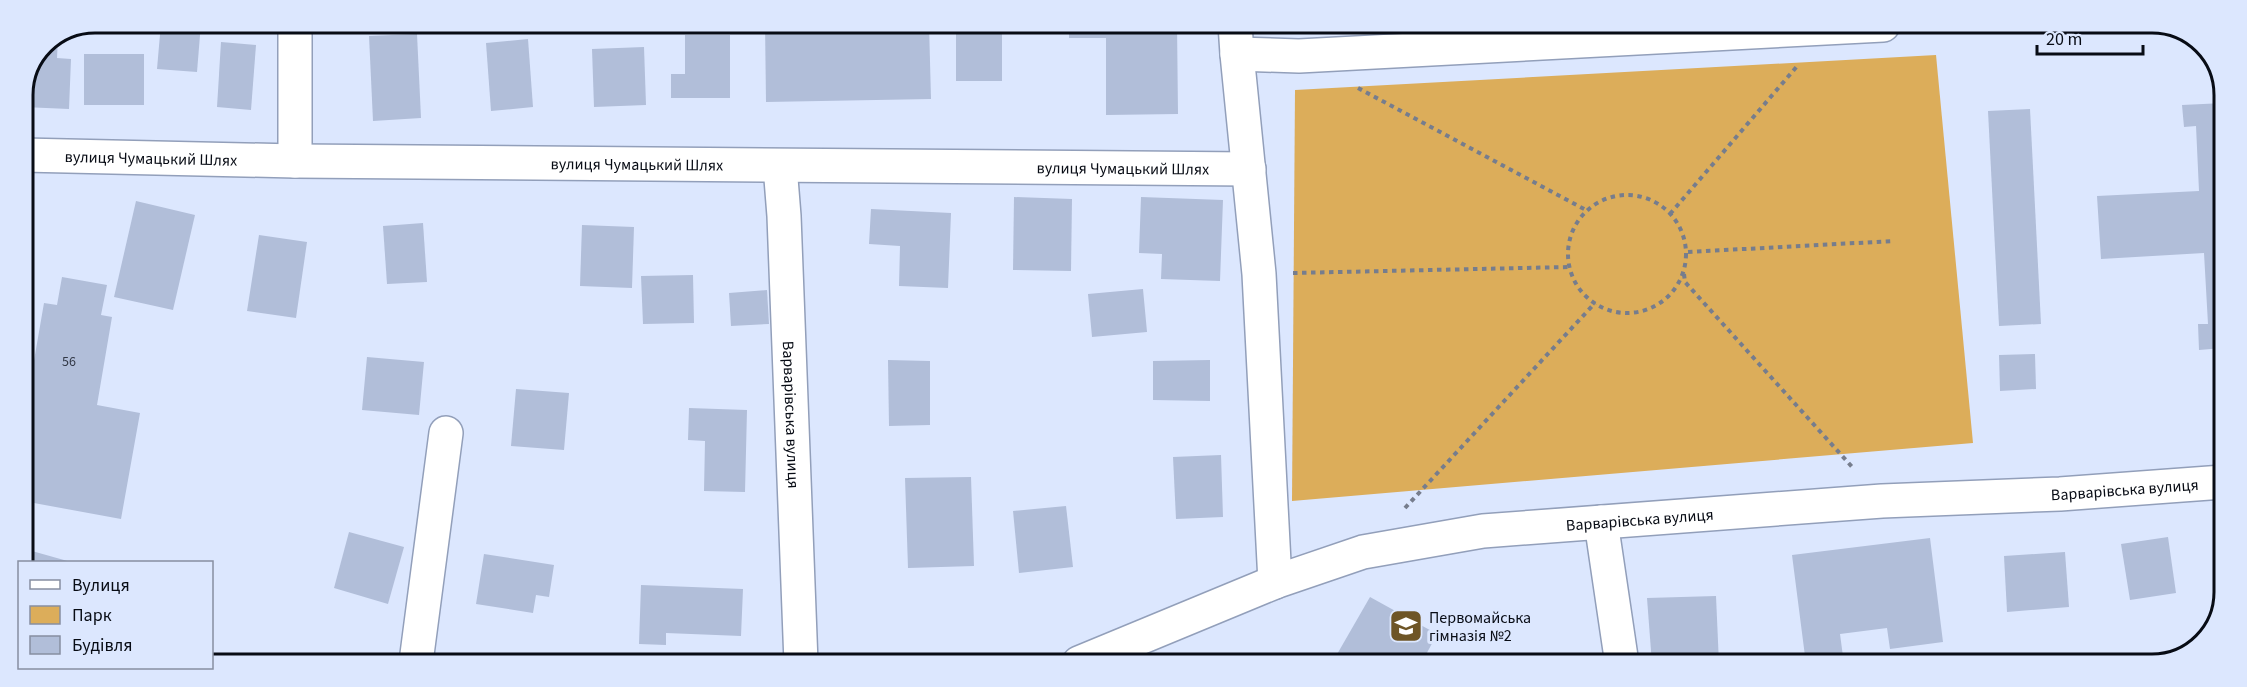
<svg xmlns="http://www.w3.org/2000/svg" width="2247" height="687" viewBox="0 0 2247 687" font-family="'Source Sans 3',sans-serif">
<rect width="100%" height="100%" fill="#dce7fe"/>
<path fill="#dcad5a" d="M1936,55L1973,443L1292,501L1295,90Z"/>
<g fill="#b1bed9">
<path d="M161,23H201L197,72L157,69Z"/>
<path d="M765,23L929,24L931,99L766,102Z"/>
<rect x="956" y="24" width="46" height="57"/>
<path d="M1069,24H1177L1178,114L1106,115V38H1069Z"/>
<path d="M417,34L421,118L373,121L369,36Z"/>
<path d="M685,35H730V98H671V74H685Z"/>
<path d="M58,38L57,58L71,59L69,109L23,107V95L44,44Z"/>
<path d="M528,39L533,107L491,111L486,43Z"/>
<path d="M221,42L256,45L251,110L217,107Z"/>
<path d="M644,47L646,105L594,107L592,49Z"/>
<rect x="84" y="54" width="60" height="51"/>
<path d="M2224,103L2223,348L2199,350L2198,324H2208L2204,253L2101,259L2097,196L2199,191L2196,126L2184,127L2182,105Z"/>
<path d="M2030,109L2041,324L1999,326L1988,111Z"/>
<path d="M1014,197L1072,199L1071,271L1013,270Z"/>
<path d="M1141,197L1223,200L1220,281L1161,279L1162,254L1139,253Z"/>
<path d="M136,201L195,215L173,310L114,297Z"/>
<path d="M871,209L951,213L948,288L899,286L900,246L869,244Z"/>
<path d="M423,223L427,282L387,284L383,226Z"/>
<path d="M582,225L634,227L632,288L580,286Z"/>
<path d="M259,235L307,242L296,318L247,311Z"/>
<path d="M693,275L694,323L643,324L641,276Z"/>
<path d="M62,277L107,285L101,315L112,317L97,405L140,413L121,519L23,501V424L44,303L57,305Z"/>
<path d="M1143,289L1147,332L1092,337L1088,294Z"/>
<path d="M767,290L769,324L731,326L729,293Z"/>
<path d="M2035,354L2036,389L2000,391L1999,355Z"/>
<path d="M367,357L424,362L419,415L362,410Z"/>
<path d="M888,360L930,361V425L889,426Z"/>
<path d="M1210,360V401L1153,400V361Z"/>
<path d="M516,389L569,393L564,450L511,446Z"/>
<path d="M689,408L747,410L745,492L704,491L705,441L688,440Z"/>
<path d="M1221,455L1223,517L1176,519L1173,457Z"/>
<path d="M971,477L974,566L908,568L905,478Z"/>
<path d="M1066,506L1073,567L1019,573L1013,511Z"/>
<path d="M349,532L404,547L388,604L334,588Z"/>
<path d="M2168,537L2176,593L2130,600L2121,544Z"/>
<path d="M1930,538L1943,642L1890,649L1887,628L1840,634L1844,664H1806L1792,555Z"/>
<path d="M32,551L71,562H29Z"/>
<path d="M2065,552L2069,607L2007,612L2004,556Z"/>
<path d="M484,554L554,565L549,597L536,595L533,613L476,604Z"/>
<path d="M641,585L743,589L741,636L666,633V645L639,644Z"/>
<path d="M1716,596L1719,664H1652L1647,598Z"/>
<path d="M1370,597L1437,634L1421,664L1332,663Z"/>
</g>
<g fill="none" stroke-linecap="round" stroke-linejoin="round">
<defs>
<g id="street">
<path d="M295,23V161"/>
<path d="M1235,24L1237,54L1259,274L1275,582"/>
<path d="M1237,54L1299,56L1883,25"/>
<path id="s1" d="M23,155L295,161L1249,169"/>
<path id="s2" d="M780,166L784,216L801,663"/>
<path d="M1601,522L1622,664"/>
<path d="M416,662L446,433"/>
<path id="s3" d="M1079,663L1275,582L1363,552L1483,531L1882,501L2060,494L2223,482"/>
</g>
</defs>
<use href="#street" stroke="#929fba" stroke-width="36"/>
<g stroke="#767d8d" stroke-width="4" stroke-dasharray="4.5 4.5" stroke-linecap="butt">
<path d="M1358,88L1586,210"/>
<circle cx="1627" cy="254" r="59"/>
<path d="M1670,214L1799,64"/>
<path d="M1688,252L1894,241"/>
<path d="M1293,273L1569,267"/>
<path d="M1684,274L1685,282L1854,469"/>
<path d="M1405,508L1595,303"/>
</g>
<use href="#street" stroke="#fff" stroke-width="33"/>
</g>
<defs>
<symbol id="school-square" viewBox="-11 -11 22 22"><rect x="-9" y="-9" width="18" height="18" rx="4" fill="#6e5526" stroke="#dce7fe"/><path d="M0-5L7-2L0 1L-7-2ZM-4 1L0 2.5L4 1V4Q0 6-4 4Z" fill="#fff"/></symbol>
</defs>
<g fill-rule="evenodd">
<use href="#school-square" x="1387" y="607" width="38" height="38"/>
</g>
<g text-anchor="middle" stroke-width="6" stroke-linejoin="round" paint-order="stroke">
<g font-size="14" fill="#323846">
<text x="69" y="366">56</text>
</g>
<g font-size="16" fill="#080c15" stroke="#dce7fe">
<text dy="6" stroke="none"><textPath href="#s1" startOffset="128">вулиця Чумацький Шлях</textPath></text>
<text dy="6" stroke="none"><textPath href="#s1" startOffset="614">вулиця Чумацький Шлях</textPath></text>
<text dy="6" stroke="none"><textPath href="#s1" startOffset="1100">вулиця Чумацький Шлях</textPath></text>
<text dy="6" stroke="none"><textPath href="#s2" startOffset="249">Варварівська вулиця</textPath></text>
<text dy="6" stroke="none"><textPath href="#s3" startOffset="1070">Варварівська вулиця</textPath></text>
<text dy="6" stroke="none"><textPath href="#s3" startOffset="584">Варварівська вулиця</textPath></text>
</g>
<g font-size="16" fill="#080c15" stroke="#dce7fe" text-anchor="start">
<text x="1429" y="623">Первомайська<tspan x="1429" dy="18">гімназія №2</tspan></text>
</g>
</g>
<path d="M0 0H2247V687H0ZM95 33H2152A62 62 0 0 1 2214 95V592A62 62 0 0 1 2152 654H95A62 62 0 0 1 33 592V95A62 62 0 0 1 95 33Z" fill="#dce7fe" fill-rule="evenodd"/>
<path fill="none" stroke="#080c15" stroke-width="3" d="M95 33H2152A62 62 0 0 1 2214 95V592A62 62 0 0 1 2152 654H95A62 62 0 0 1 33 592V95A62 62 0 0 1 95 33Z"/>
<rect x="18" y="561" width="195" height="108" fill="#dce7fe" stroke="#878fa1" stroke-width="1.5"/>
<rect x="30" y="580" width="30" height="9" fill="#ffffff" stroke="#878fa1" stroke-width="1.5"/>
<text x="72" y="591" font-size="18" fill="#080c15">Вулиця</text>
<rect x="30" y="606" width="30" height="18" fill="#dcad5a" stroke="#878fa1" stroke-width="1.5"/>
<text x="72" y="621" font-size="18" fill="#080c15">Парк</text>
<rect x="30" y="636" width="30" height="18" fill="#b1bed9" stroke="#878fa1" stroke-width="1.5"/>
<text x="72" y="651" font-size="18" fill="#080c15">Будівля</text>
<path d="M2037 45v9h106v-9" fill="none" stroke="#080c15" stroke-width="3"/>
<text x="2046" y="45" font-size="18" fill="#080c15" stroke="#dce7fe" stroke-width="4.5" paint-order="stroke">20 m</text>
</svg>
